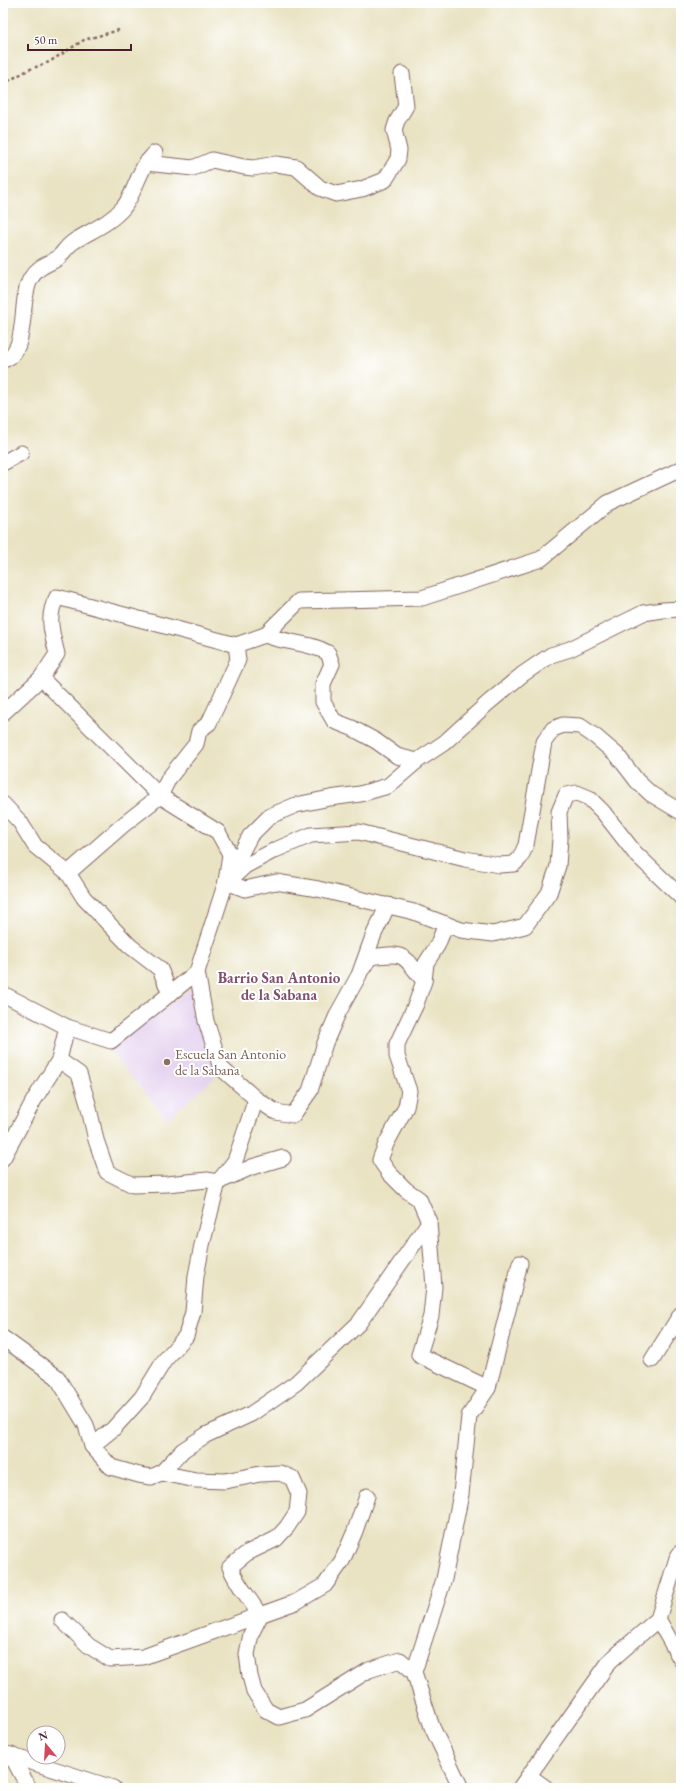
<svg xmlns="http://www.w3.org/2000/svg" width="684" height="1791" viewBox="0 0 684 1791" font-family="'EB Garamond',serif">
<rect width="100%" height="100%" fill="#fff"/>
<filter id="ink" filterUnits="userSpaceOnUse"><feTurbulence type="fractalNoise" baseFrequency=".025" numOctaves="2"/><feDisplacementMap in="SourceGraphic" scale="8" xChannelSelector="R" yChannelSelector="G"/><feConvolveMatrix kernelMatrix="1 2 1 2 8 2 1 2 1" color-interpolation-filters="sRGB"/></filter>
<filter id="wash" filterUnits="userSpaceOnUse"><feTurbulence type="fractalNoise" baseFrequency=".012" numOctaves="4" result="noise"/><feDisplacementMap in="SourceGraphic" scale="16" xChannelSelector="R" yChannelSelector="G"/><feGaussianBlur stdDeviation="0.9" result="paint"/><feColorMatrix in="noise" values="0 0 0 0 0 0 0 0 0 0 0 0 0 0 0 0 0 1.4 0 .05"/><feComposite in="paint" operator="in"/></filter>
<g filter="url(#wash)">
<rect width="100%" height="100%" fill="#e9e3c3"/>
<path fill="#e6d3f0" d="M193,987L218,1075L167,1119L109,1050Z"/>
</g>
<g filter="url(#ink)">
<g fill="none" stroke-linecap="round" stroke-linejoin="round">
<defs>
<g id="minor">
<path d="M146,163L193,168L212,160L244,167L253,168L276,164L296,167L320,188L336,194L362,189L385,180L398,159L399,150L394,130L397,121L406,106L402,74"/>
<path d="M3,360C30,353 18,299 31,278C39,265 48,265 58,258C63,253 67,246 73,242C90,231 109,224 123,208C133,196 137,178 145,165C148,160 152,157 155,153"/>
<path d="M3,463L21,453"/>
<path d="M265,635C285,643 309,642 328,653L332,664L323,684V702L334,721L352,728L376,741L397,756L417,761"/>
<path d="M3,713L41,678"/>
<path d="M3,804L20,822L35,846L68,873L84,898L130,946L160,969L170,994"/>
<path d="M68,873L123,825L160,796L169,778L196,744L199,731L209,723L238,660L236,645"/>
<path d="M232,878L245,866L275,850L311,835L359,832L465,859L499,865L514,864L520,858L526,845L544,742L553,729L563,725L580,726L596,737L617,755L637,781L651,794L681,812"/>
<path d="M226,882L230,854L218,832L160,796L41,678L57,654C52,634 46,616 57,597L236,645L265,635L299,601L422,598L541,559L608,503L681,469"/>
<path d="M226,882L245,889L276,882L318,889L414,912L461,930L493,934L525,926L549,893L558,866L560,839L559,812L566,795L577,793L589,798L603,812L635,853L681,897"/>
<path d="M446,924L437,946L426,963L424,981L416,1004L397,1044V1056L409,1091L406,1107L386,1144L380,1160L389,1173L406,1190L419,1199L429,1222L434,1287L431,1316L419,1355L488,1388"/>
<path d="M363,968L370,957C406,952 402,954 424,981"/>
<path d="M197,972L206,1021L221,1068L256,1099L276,1112L293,1115L310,1091L325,1043L338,1013L359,975L374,934L388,905"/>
<path d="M3,994L67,1027L111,1041L197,972L226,882L250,836L270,816L296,805L330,798L360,794L388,786L417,761L444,743L488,703L523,674L551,655L570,649L643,613L663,610L681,609"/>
<path d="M59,1060L79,1074L88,1104L96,1140L107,1172L133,1185L167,1184L208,1180L218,1182L252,1167L283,1158"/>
<path d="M3,1158L34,1100L59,1060L67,1027"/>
<path d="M3,1338L57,1377L86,1425L92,1446L111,1467L139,1475L151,1477L161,1473L196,1480L225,1481L260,1474L280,1473L292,1478L299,1494L297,1512L287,1527L276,1539L247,1553L230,1567C238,1587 250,1598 260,1616L251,1634L247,1654L250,1676L254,1691L266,1710L279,1717L305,1710L369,1670L400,1660L414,1672"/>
<path d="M652,1360L681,1314"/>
<path d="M92,1446L113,1429L142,1397L164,1361L186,1336L193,1312L196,1276L202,1245L218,1182L235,1161L256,1099"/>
<path d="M161,1473L183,1450L206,1435L251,1414L296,1383L359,1323L429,1222"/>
<path d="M658,1619L681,1660"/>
<path d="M62,1620L89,1646L110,1659L143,1657L296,1602L325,1585L342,1561L355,1531L367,1496"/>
<path d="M3,1753L113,1788"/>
<path d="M7,1758L11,1755L29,1788"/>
<path d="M529,1776L546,1788"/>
<path d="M461,1788L432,1727L414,1672L444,1579L461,1494L469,1416L488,1388L520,1263"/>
<path d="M520,1788L610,1661L658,1619L677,1558L681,1552"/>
</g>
</defs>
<use href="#minor" stroke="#826460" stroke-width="17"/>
<path stroke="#826460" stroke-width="2.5" stroke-dasharray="3 3" stroke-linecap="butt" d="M3,84L28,70L49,62L84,40L119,30"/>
<use href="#minor" stroke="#fff" stroke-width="15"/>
</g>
</g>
<circle fill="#8d6e63" stroke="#fff" stroke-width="1.5" cx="167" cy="1062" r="4"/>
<g text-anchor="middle" stroke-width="4" stroke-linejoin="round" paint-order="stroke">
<g font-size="14" fill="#785e54" stroke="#fff" text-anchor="start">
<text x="175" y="1059">Escuela San Antonio<tspan x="175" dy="16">de la Sabana</tspan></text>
</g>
<g font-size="15" font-weight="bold" fill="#80516c" stroke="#fff">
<text x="279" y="983">Barrio San Antonio<tspan x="279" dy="17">de la Sabana</tspan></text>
</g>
</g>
<rect width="684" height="1791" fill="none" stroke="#fff" stroke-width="16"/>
<g transform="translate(46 1745) rotate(342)"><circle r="19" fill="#ffffff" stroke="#b7a5aa"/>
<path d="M0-3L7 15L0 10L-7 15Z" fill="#d1495b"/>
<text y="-6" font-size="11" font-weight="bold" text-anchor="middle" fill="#4a1f2b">N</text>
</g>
<path d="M28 44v6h103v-6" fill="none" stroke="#4a1f2b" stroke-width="2"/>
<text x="34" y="44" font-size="12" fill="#4a1f2b" stroke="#ffffff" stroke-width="3" paint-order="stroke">50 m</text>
</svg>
